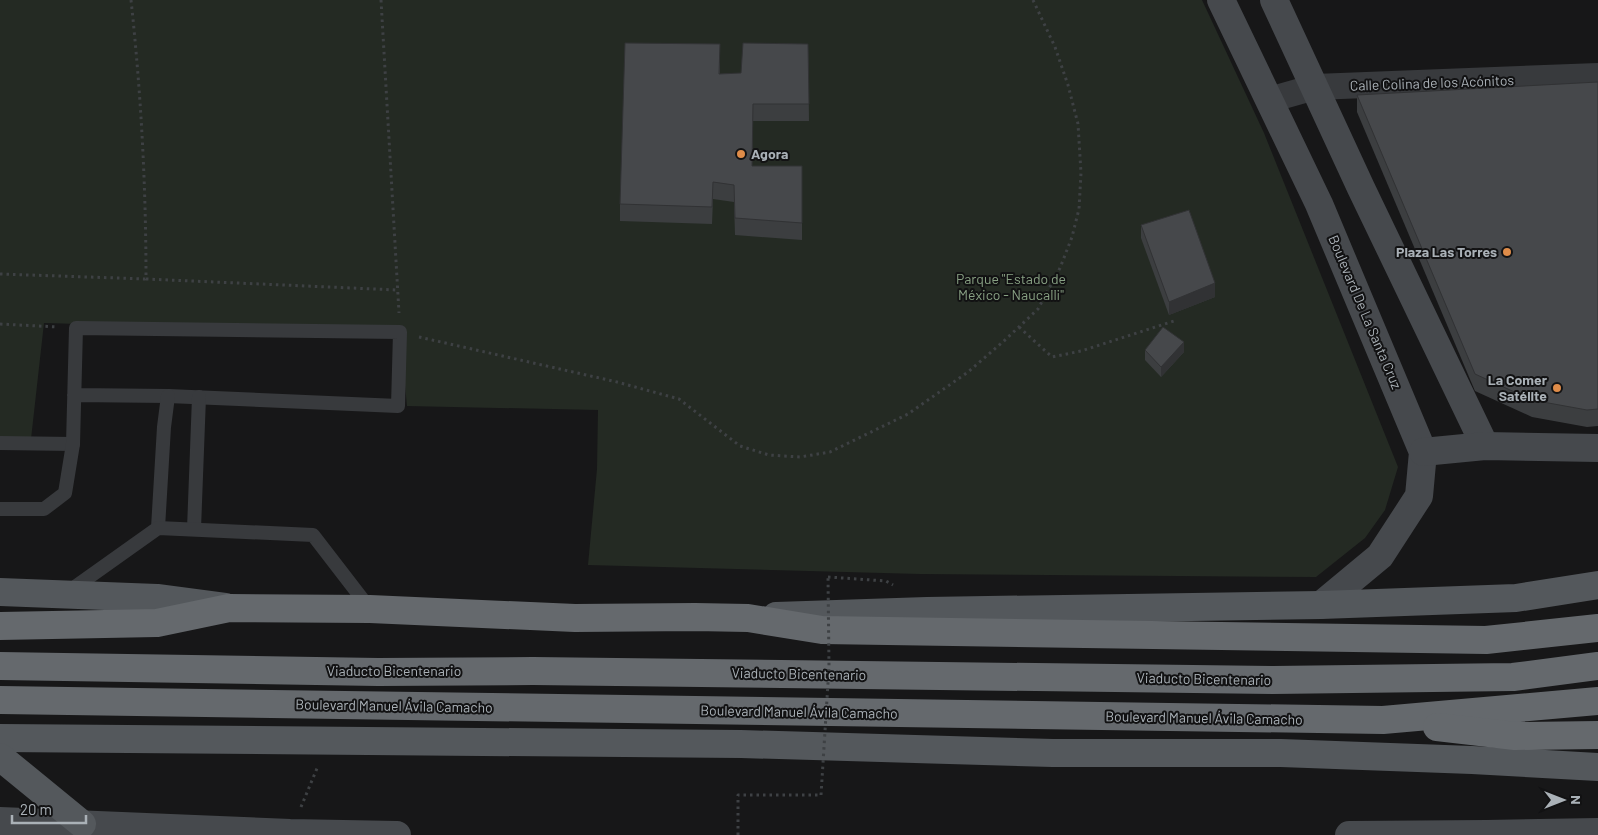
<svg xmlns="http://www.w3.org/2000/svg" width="1598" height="835" viewBox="0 0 1598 835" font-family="Barlow,sans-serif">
<rect width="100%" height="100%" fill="#171718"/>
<path fill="#242a23" d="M0,0H1202L1264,133L1398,467L1385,510L1365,538L1316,577L920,574L588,565L597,469L598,410L407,406L400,333L44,323L31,439L0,441Z"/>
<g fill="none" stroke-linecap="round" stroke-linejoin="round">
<g stroke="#3e4144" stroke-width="3" stroke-dasharray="2.5 4" stroke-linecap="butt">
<path d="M131,0C141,93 146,185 146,279L397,290"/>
<path d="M381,0L399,313"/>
<path d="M0,274L146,279"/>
<path d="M0,324L58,327"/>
<path d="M1019,327L1052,357L1081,351L1174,321"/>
<path d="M419,337L617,382L679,399L740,446L769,455L800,457L830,452L908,414L968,372L1005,340L1038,309L1060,268L1072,237L1079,209L1081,173L1078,124L1068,85L1055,47L1033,0"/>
<path d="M828,577L886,581L893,585"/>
<path d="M301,807L318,766"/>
<path d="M738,835V795H821"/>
</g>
<g stroke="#383a3d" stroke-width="14">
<path d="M0,443L73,444"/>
<path d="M0,509H44L65,493L73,444L76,328L400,332L398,406L168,396L74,395"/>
<path d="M158,528L164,427L168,396"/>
<path d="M194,529L199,397"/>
<path d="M68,592L158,528L313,535L370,609"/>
</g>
<path stroke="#383a3d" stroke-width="26" d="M1269,100L1315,87L1598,76"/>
<g stroke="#46494d" stroke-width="28">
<path d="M1221,0L1319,204L1423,452L1419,496L1380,556L1321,605"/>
<path d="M1274,0L1361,188L1485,446"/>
<path d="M1423,452L1485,446L1598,448"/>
<path d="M0,821L290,833L397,835"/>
<path d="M1349,835L1486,834L1598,832"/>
</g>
<g stroke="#54585c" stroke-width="28">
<path d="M0,592L157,598L225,607"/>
<path d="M776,616L927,611L1321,605L1516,598L1598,585"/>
<path d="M0,738L741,744L1053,753H1281L1472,760L1598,767"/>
<path d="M0,757L82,824"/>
</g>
<g stroke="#65696d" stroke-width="28">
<path d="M0,626L157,623L229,608L370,609L575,618L695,617L748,618L822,630L1486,640L1598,628"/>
<path d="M0,666L378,672L533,671L1273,680L1513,677L1598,666"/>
<path d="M0,700L1383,720L1598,701"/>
<path d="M1437,727L1515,736L1598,735"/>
</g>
<path stroke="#3e4144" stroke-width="3" stroke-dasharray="2.5 4" stroke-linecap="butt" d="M821,795L829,667L828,577"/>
</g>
<g fill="#3c3e40">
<path d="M808,44L809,121H753L752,166H802V240L735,235L734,202L713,199L712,224L620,221V204L720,62V74L741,73Z"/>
<path d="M1598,82V426L1587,427L1532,417L1475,391L1357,112V95Z"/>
<path d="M1141,225L1215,297L1169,315L1141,238Z"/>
<path d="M1145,350L1184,352L1161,377L1145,360Z"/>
</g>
<g fill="#313234">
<path d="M1215,283V297L1169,315V302Z"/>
<path d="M1184,342V352L1161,377V367Z"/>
</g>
<g fill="#46484b" stroke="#313234">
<path d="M625,43L720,44L719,74L741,73L743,43L808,44L809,104H753L752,166H802V223L735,218L734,185L713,182L712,207L620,204Z"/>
<path d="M1598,82V409L1587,410L1532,400L1475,374L1357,95Z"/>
<path d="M1189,210L1215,283L1169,302L1141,225Z"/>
<path d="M1163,327L1184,342L1161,367L1145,350Z"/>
</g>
<g fill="#df8c49" stroke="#121213" stroke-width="2">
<circle cx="741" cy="154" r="5"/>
<circle cx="1507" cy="252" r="5"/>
<circle cx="1557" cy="388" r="5"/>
</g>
<g text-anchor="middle" stroke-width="4" stroke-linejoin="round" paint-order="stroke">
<g font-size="14" fill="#aab1b7" stroke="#121213">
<text transform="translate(1432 83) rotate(-2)" y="5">Calle Colina de los Acónitos</text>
<text transform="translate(1365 312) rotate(67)" y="5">Boulevard De La Santa Cruz</text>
<text x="394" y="676">Viaducto Bicentenario</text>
<text transform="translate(799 674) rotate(1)" y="5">Viaducto Bicentenario</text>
<text transform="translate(1204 679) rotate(1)" y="5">Viaducto Bicentenario</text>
<text transform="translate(394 706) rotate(1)" y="5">Boulevard Manuel Ávila Camacho</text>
<text transform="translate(799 712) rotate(1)" y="5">Boulevard Manuel Ávila Camacho</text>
<text transform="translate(1204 718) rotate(1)" y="5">Boulevard Manuel Ávila Camacho</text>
</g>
<g font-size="14" font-weight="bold" fill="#aab1b7" stroke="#121213" text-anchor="end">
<text x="751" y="159" text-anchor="start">Agora</text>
<text x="1497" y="257">Plaza Las Torres</text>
<text x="1547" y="385">La Comer<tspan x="1547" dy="16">Satélite</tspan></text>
</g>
<g font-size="14" fill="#88a083" stroke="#121213">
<text x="1011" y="284">Parque "Estado de<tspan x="1011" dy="16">México - Naucalli"</tspan></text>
</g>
</g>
<g transform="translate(1563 800) rotate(90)" stroke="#121213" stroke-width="4" paint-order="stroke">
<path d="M0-4L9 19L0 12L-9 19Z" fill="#aab1b7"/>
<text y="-8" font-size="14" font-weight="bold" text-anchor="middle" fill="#aab1b7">N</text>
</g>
<path d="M12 815v8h74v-8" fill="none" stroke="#aab1b7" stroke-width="2.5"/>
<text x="20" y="815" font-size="15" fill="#aab1b7" stroke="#121213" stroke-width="4" paint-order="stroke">20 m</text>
</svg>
